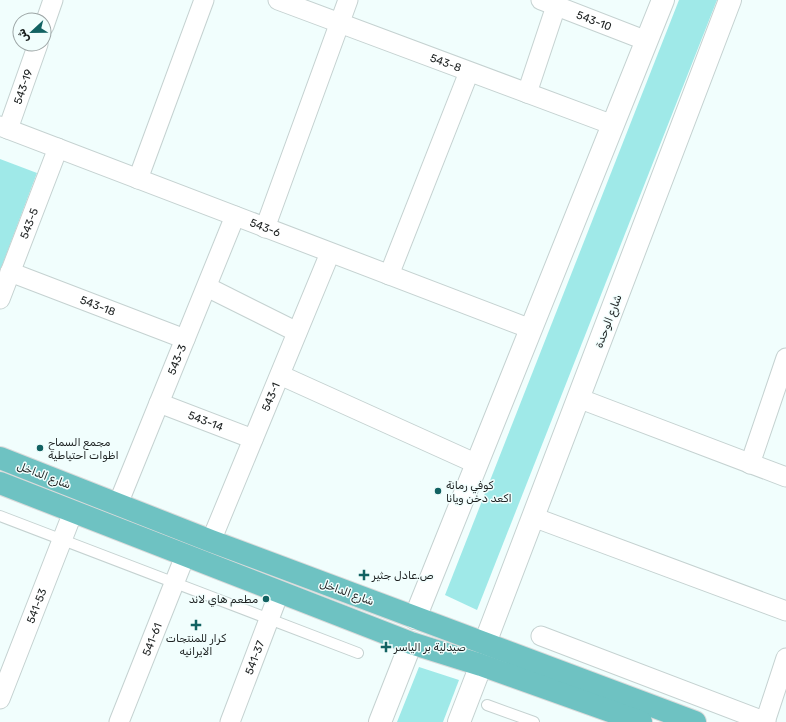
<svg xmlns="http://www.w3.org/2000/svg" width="786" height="722" viewBox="0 0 786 722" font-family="Rubik,Vazirmatn,sans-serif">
<rect width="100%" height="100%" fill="#f1fefd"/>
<g fill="#9fe9e8">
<path d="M679,0H717L477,610L445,595Z"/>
<path d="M0,159L37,173L0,271Z"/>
<path d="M419,667L459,680L443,722H397Z"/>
</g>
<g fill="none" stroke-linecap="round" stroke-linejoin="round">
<defs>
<g id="service">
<path d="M0,516L358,653"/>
<path d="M487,705L534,722"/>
</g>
<g id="minor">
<path id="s1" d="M278,0L613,125"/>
<path id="s2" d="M541,0L647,41"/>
<path d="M44,26L53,0"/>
<path d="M527,93L556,6"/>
<path id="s3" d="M0,126L531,329"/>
<path id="s4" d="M8,129L38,44"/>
<path d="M138,179L204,0"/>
<path d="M265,228L348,0"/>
<path id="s5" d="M10,272L185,339"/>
<path d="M389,275L469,72"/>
<path d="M207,287L297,332"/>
<path id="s6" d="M0,299L58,148"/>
<path d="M280,375L477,464"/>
<path d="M578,398L786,477"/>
<path id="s7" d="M159,403L253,439"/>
<path d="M750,464L786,358"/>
<path id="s8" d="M118,504L235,216"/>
<path d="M533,517L786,611"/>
<path id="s9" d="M211,541L330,253"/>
<path d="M541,636L766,722"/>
<path id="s10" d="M0,699L73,512"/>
<path id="s11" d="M119,722L185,556"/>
<path id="s12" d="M230,722L279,593"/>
<path d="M765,722L786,658"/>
</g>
<g id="tertiary">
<path d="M415,618L663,0"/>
<path d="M485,643L730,0"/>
<path d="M380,722L411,643"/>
<path d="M459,722L481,665"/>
</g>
<g id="primary">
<path d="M0,458L211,541L695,722"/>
<path d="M0,483L411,643L481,665L641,722"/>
</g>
</defs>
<use href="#service" stroke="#c5d2d1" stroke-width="12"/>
<use href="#minor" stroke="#c5d2d1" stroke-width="21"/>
<use href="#tertiary" stroke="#c5d2d1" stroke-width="24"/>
<use href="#primary" stroke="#dbdbdb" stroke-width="24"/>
<use href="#service" stroke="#fff" stroke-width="10"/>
<use href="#minor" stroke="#fff" stroke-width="19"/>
<use href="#tertiary" stroke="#fff" stroke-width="22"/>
<use href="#primary" stroke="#6ec2c2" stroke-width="22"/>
</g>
<g fill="#126262" stroke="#f1fefd" stroke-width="1.5">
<circle cx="40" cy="448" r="4"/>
<circle cx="438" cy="491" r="4"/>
<path d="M362 569h4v4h4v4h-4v4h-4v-4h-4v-4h4z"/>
<circle cx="266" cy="599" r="4"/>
<path d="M194 619h4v4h4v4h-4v4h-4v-4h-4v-4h4z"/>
<path d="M384 641h4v4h4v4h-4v4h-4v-4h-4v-4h4z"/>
</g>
<g text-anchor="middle" stroke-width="3" stroke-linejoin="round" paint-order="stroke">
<g font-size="11" fill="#1c2020" stroke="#f1fefd">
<text dy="4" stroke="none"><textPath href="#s2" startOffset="57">543-10</textPath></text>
<text dy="4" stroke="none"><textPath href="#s1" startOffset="179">543-8</textPath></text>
<text dy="4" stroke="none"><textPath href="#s4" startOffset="45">543-19</textPath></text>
<text dy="4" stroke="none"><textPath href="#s6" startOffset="81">543-5</textPath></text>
<text dy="4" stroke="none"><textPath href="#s3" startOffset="284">543-6</textPath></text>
<text dy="4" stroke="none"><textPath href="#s5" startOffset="94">543-18</textPath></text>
<text transform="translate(608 321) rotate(-69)" y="4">شارع الوحدة</text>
<text dy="4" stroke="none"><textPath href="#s8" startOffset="156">543-3</textPath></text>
<text dy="4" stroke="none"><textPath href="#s9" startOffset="156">543-1</textPath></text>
<text dy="4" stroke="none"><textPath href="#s7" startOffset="50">543-14</textPath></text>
<text transform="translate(44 475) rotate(21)" y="4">شارع الداخل</text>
<text transform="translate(347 592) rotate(20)" y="4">شارع الداخل</text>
<text dy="4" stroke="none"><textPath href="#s10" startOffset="100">541-53</textPath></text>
<text dy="4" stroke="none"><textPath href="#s11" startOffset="89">541-61</textPath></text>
<text dy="4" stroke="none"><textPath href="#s12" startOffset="69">541-37</textPath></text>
</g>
<g font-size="11" fill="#1c2020" stroke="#f1fefd" text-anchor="start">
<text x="48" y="446">مجمع السماح<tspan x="48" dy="13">اظوات احتياطية</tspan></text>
<text x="446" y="489">كوفي رمانة<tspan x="446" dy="13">اكعد دخن ويانا</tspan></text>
<text x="372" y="579">ص.عادل جثير</text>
<text x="258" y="603" text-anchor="end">مطعم هاي لاند</text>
<text x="196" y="642" text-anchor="middle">كرار للمنتجات<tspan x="196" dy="13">الايرانيه</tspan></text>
<text x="394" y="651">صيدلية بر الياسر</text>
</g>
</g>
<g transform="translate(32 32) rotate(248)"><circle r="19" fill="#f1fefd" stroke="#9ca5a5"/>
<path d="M0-3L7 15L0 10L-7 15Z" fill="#126262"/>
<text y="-6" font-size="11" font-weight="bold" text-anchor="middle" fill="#1c2020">ش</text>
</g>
</svg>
